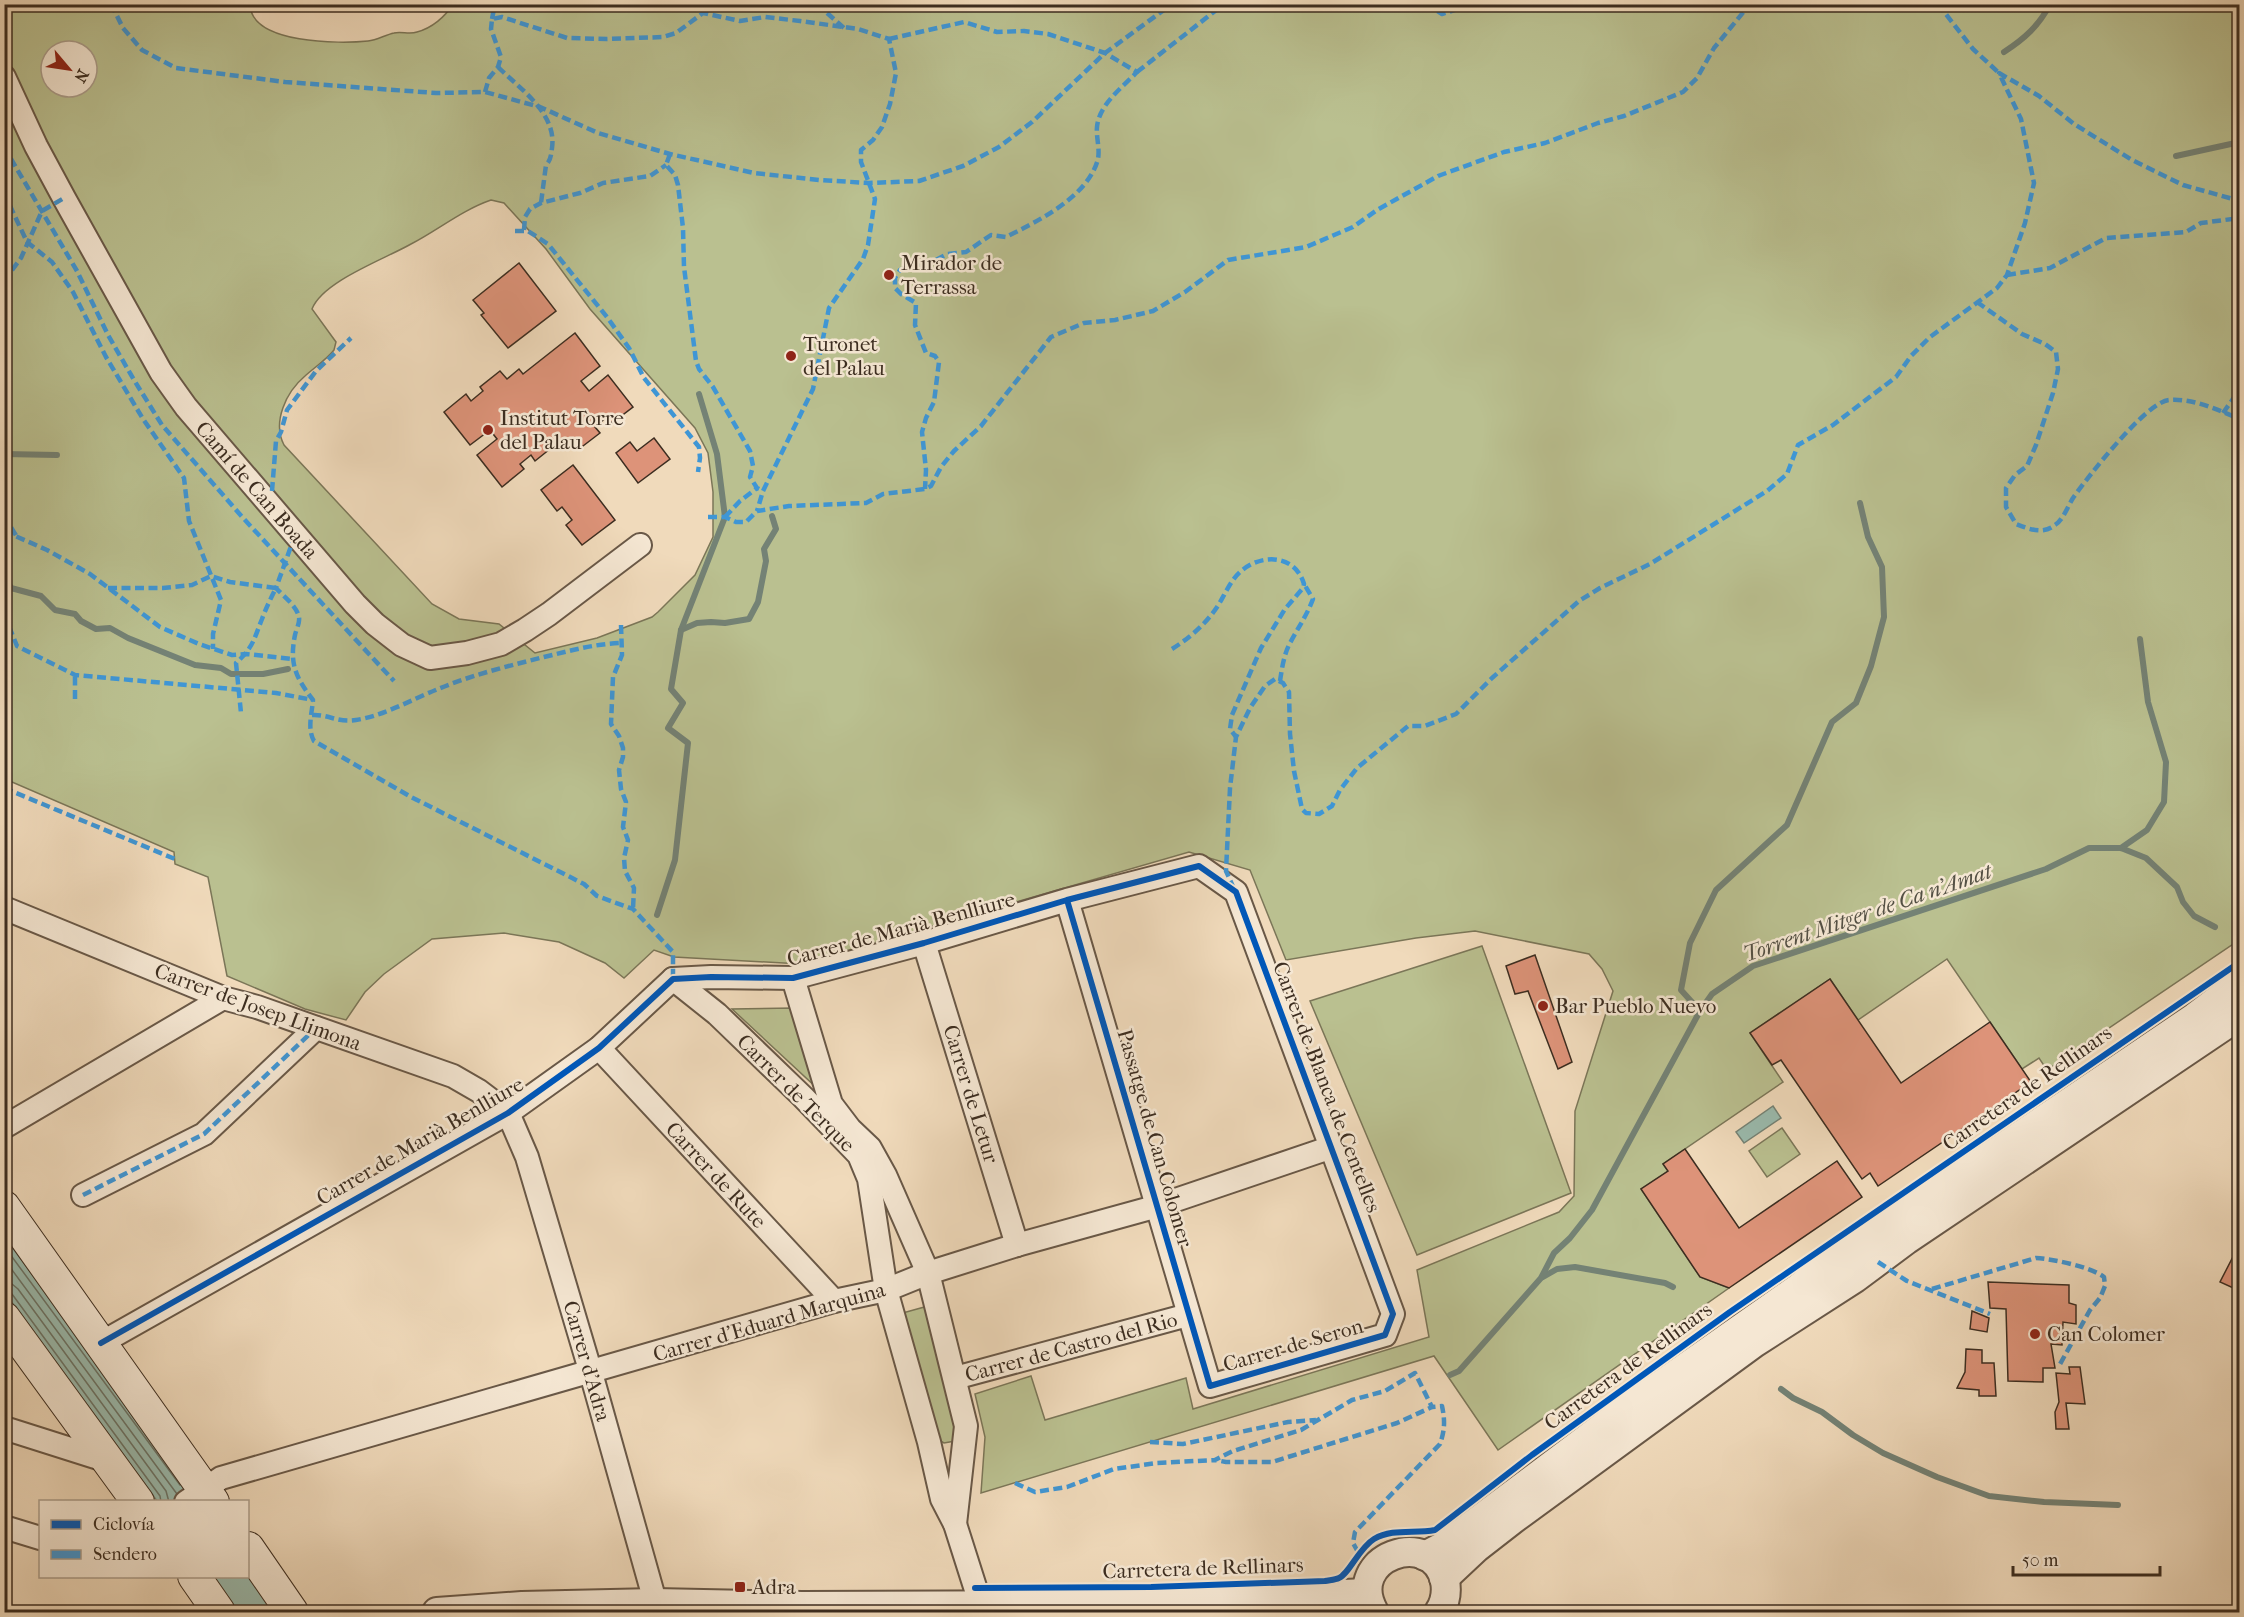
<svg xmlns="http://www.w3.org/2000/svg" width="2244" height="1617" viewBox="0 0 2244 1617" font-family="'IM FELL French Canon',serif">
<rect width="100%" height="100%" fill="#f0dabb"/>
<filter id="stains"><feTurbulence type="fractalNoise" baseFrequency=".00333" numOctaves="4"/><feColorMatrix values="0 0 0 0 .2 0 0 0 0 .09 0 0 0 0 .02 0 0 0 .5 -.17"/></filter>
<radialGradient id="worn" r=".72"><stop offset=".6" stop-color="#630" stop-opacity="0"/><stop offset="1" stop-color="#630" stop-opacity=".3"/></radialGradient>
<g fill="#bac090" stroke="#7b7658" stroke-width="1.5" fill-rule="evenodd">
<path d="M453,4L2239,5V940L2047,1070L2039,1058L2022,1069L1947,959L1858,1020L1830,979L1750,1033L1783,1082L1663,1164L1668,1171L1641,1189L1700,1277L1729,1288L1498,1450L1434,1356L981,1493L985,1437L975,1394L1031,1376L1045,1420L1186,1378L1193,1409L1429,1337L1417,1270L1559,1212L1574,1196L1575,1111L1613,991L1602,969L1589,954L1475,931L1416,938L1286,960L1250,870L1189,852L801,964L674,957L654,950L624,978L605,963L559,942L504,933L432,939L384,974L365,992L346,1020L305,1009L227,976L208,877L175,864L174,852L5,779V5H250C252,44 340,44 368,41C377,40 385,35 394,33C402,31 409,35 417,32C432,28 445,17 453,4ZM51,51H87V87H51ZM491,200L504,203L546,249L590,309L695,428L708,453L713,492V537L695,575L658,612L652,617L597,638L535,653L499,624L459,619L432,604L284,445C272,422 286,392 305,376C315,367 326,360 334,350L336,342L312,309C323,281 385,259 411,244C438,230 462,210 491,200Z"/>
<path d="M1482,946L1571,1193L1417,1255L1310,1001Z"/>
<path d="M794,1008L818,1089L732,1009Z"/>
<path d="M1782,1128L1800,1154L1767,1177L1749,1151Z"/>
<path d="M928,1306L960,1423L955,1441L944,1443L937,1439L899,1314Z"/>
</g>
<g fill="#9abbae" stroke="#748275" stroke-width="1.5">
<path d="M1773,1106L1781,1118L1744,1143L1736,1132Z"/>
<path d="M4,1236L199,1501H157L5,1293Z"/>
<path d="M248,1567L279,1612H237L211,1577L248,1576Z"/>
</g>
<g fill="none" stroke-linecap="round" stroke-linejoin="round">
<g stroke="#6b7467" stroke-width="1.5">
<path d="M4,1246L180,1485"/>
<path d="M4,1259L177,1494"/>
<path d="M4,1283L12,1284L18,1289L166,1491L169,1502"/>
<path d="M4,1291L12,1294L160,1496L161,1502"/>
</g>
<g stroke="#748275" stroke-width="6">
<path d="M2004,52C2024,39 2039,26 2050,4"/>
<path d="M2176,156L2240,142"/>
<path d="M4,454L57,455"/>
<path d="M4,575L11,588L41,596L55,610L75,614L81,621L96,629L110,628L128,638L195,665L221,668L231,674H263L288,669"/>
<path d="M681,630L697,623L711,622L725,623L749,619L758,602L766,561L764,549L776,529L772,516"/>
<path d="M2121,848L2147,830L2164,802L2166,762L2148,702L2140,639"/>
<path d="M657,915L675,860L688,743L668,728L683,703L671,689L681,630L725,517L717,454L699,394"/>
<path d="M1700,1011L1681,990L1690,943L1716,890L1787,825L1832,722L1856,703L1871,666L1884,617L1882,567L1868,537L1860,503"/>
<path d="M1543,1277L1557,1269L1575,1267L1665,1283L1673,1287"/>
<path d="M1450,1375L1459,1371L1541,1278L1554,1253L1570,1238L1592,1210L1700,1011L1712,994L1753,966L2046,869L2089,848H2121L2146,858L2177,887L2183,902L2194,916L2215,927"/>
<path d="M1781,1389L1793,1398L1822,1412L1853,1435L1883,1453L1937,1477L1989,1496L2044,1502L2118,1505"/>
</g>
</g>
<g fill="#dd9379" stroke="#3c2d20" stroke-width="1.5">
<path d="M519,263L556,311L508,348L481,315L484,313L473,300Z"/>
<path d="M575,333L600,366L581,381L589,391L608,375L633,407L612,423L607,417L595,427L600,433L579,449L572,440L559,450L555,445L535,461L531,455L520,464L524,469L502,487L477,455L497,439L490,430L470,445L444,412L466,394L471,401L483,391L480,387L500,371L507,379L519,369L523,374Z"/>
<path d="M654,438L670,459L638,483L616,453L630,442L637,451Z"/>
<path d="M573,465L615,520L582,545L566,525L572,520L562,507L557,511L541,490Z"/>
<path d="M1535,955L1572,1062L1558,1069L1528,991L1515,994L1506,966Z"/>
<path d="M1830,979L1901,1083L1990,1022L2031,1082L1878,1186L1870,1173L1862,1179L1781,1060L1772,1065L1750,1033Z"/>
<path d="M1685,1149L1739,1228L1837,1161L1862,1197L1729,1288L1700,1277L1641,1189L1668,1171L1663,1164Z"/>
<path d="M2240,1243V1291L2220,1282Z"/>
<path d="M1988,1282L2069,1285V1303L2076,1305V1324L2063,1322L2062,1345L2051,1344L2055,1368H2043V1382L2008,1381L2006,1309L1990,1308Z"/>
<path d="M1972,1311L1989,1318L1987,1332L1970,1329Z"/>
<path d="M1966,1349L1982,1350V1363H1994L1996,1396H1979V1390L1957,1388L1965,1372Z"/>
<path d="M2069,1367H2080L2085,1404L2066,1403L2069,1429H2056L2055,1412L2059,1402L2056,1373L2070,1374Z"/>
</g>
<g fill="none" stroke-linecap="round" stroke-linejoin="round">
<defs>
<g id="minor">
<path d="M4,77L36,146L64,198L161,372L186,407L355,604L375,624L402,645L430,658L467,653L501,644L525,630L549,614L640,545"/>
<path d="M4,908L223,998L257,1007L453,1076L479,1091L508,1113L527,1157L591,1373L658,1612"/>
<path d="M924,943L1017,1245"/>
<path d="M793,978L831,1104L850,1129L870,1148L885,1175L928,1273L966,1426L955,1524"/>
<path d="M673,979L717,1014L803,1097L859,1155L869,1179L886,1290L929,1442L942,1499L955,1524L983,1612"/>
<path d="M599,1048L834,1301"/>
<path d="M4,1127L223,998"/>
<path d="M83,1195L204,1134L316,1028"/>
<path d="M101,1343L508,1113L599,1048L673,979L711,977L793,978L924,943L1067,900L1199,866L1236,892L1393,1314L1385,1335L1210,1386L1067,900"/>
<path d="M955,1378L1188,1315"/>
<path d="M4,1428L108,1461"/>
<path d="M186,1502L221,1478L834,1301L886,1290L928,1273L1017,1245L1158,1206L1332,1147"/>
<path d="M4,1527L40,1538"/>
</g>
<g id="tertiary">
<path d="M1425,1556L1444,1546L1625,1410L1797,1289L1840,1256L1885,1227L2195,1017L2240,983"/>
<path d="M1444,1578L1476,1548L1512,1520L1754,1343L1855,1278L1906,1240L2240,1015"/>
<path d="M437,1612L522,1606L655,1603L802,1606L1088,1605L1367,1593"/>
<path d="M1374,1612C1343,1557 1432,1526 1445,1581C1447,1592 1445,1603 1439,1612"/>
</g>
<g id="secondary">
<path d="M4,1207L213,1502"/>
<path d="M4,1318L138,1502"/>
<path d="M248,1548L292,1612"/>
<path d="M194,1576L219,1612"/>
</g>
</defs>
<use href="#minor" stroke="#695847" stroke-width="26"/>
<use href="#tertiary" stroke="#695847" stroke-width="32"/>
<use href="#secondary" stroke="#3c2d20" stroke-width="34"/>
<use href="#minor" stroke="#f5e7d3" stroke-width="22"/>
<use href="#tertiary" stroke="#f5e7d3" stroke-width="28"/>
<use href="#secondary" stroke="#f5e7d3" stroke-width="32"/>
<g stroke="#3f96d5" stroke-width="4.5" stroke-dasharray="9 4.5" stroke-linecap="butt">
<path d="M111,4L123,28L142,50L176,68L285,82L436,93L485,92L540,107L598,133L670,154L754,173L819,180L869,183L919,181L963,166L999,147L1032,122L1105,53L1172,4"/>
<path d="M817,4L844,28"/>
<path d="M1426,4L1442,14L1474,4"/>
<path d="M1938,4L1973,49L1999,73"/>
<path d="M492,19L495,4"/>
<path d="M889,39L964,22L997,32L1024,31L1048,34L1105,53L1137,72C1123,87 1099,104 1097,127C1096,137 1100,148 1098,159C1088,197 1038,221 1006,237L991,235L966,252L947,254L927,265H915L900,270L895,278V288L901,294L916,303L915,325L926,353L935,356L939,362L934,402L926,418L922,432L926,470L925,489"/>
<path d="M498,67C520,89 557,113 552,148C551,155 551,160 546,165L541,203"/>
<path d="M1137,72L1224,4"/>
<path d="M485,92L489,78L498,67L501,57L491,29L492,19L502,17L567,38L607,39L663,37L676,33L703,13L740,21L765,17L800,21L858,29L889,39L896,73L890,104L882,127L873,140L861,150V162L875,199L868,245L863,259L829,308L813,389L763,491L757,511"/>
<path d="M4,147L77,271L108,335L134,380L162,425L244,519L394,681"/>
<path d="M670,154L666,165L675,175L678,185L683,228L684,267L696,361L699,369L713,387L750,451L753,466L750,477L757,488L763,491"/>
<path d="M4,193L27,242L52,262L73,292L106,357L143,419L184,478L189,521L221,600L213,634V649"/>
<path d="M524,230L525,217L530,209L541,203L580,193L603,183L650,176L666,165"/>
<path d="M515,231H528L548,244L607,317L629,348L644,378L699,447L700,458L698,472"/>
<path d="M2007,275L2050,268L2106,238L2186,232L2201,223L2240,218"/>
<path d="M4,281L21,258L42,211L64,198"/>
<path d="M1977,302L2022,334L2045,344L2056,352L2058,369L2053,393L2036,445L2027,466L2015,475L2006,488V507L2016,524C2029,529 2043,535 2055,525C2063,520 2068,506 2073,498C2087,478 2146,402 2169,400C2193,398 2218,410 2240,419"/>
<path d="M2223,413L2240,389"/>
<path d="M272,491L276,441L281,432L287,410L316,371L351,338"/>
<path d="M4,516L17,537"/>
<path d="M708,517H725L736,522H746L757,511L789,506L866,503L883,494L925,489L931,486L941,467L954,451L981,426L1051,337L1084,323L1115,320L1153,311L1185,292L1228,260L1306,247L1353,227L1377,210L1438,176L1504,152L1545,143L1598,123L1624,116L1683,92L1697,78L1714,48L1750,4"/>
<path d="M725,517L740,501L757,488"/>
<path d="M4,531L47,550L90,574L160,627L199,644L232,655L246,654L293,659"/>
<path d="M295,535L276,588C284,597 296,605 299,617C300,623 296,630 295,635C289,664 296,678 313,700C312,713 307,729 314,741L411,797L584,884L597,896L633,909L673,952V979"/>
<path d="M108,588H163L192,585L211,576L230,582L276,588C271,598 266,608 262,619C254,639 253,648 236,663L241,713"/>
<path d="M4,614L17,646L75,675L276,693L313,700"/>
<path d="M621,625L622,655L613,677L611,724L619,736L623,748V757L619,770L621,789L626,802L623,827L628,840L624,858L625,871L634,888L633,909"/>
<path d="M1172,649C1191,637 1207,623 1219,604C1225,594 1231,580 1240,572C1261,553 1295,554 1304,584L1303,588L1285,609L1261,648L1232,715L1230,729L1236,737"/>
<path d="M1280,681C1282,668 1284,654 1290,643C1298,628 1307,615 1313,599L1304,584"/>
<path d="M75,699V675"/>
<path d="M312,715C328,714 338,723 356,720C383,716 413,699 438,689C472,675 508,666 544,657C569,651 594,644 620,643"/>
<path d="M4,788L175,859"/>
<path d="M1234,889L1226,871L1230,788L1236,737L1250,708L1265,686L1275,679L1283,683L1289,692L1290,734L1294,771L1302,809L1306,813L1319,814L1332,806L1340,790L1357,768L1408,726H1425L1456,714L1492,678L1579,601L1600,588L1650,564L1767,491L1787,474L1798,445L1833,425L1896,377L1911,356L1930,337L1997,288L2007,275L2025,223L2034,183L2021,119L1999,73L2039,96L2074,124L2132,160L2183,185L2240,201"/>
<path d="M83,1195L204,1134L316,1028"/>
<path d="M1878,1262L1907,1281L1990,1314"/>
<path d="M1932,1289L2036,1258C2053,1259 2091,1267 2104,1277L2105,1286L2100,1298L2090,1310L2059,1366"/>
<path d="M1150,1442L1183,1444L1288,1422L1316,1420"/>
<path d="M1015,1483L1035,1492L1067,1487L1114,1469L1157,1463L1215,1460L1233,1451L1301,1430L1352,1400L1385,1391L1415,1373L1432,1407L1397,1423L1272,1462H1226L1215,1460"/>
<path d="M1358,1552L1353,1543L1355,1532L1440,1444C1445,1430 1445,1420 1442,1406L1432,1407"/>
</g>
<defs>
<g id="cycleway">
<path d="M101,1343L508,1113L599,1048L673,979L711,977L793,978L924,943L1067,900L1199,866L1236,892L1393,1314L1385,1335L1210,1386L1067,900"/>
<path d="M975,1588L1151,1587L1325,1581C1329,1580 1335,1580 1339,1578C1349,1574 1359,1548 1374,1539C1393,1528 1414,1534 1435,1530L1532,1455L1730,1312L2240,962"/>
</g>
</defs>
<use href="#cycleway" stroke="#f5e7d3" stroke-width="10"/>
<use href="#cycleway" stroke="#0057b8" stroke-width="6"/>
</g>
<g fill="#8f2418" stroke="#f5e7d3" stroke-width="2">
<circle cx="889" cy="275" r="6"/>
<circle cx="791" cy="356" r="6"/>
<circle cx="488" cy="430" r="6"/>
<circle cx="1543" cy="1006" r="6"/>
<circle cx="2035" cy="1334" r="6"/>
<rect x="734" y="1581" width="12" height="12" rx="3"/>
</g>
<g text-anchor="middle" stroke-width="5" stroke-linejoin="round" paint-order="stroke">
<g font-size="21" fill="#3c2d20" stroke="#f5e7d3" text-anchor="start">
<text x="901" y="270">Mirador de<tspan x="901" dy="24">Terrassa</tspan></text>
<text x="803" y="351">Turonet<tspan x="803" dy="24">del Palau</tspan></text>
<text x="500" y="425">Institut Torre<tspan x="500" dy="24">del Palau</tspan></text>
<text x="1555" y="1013">Bar Pueblo Nuevo</text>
<text x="2047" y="1341">Can Colomer</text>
<text x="752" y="1594">Adra</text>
</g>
<g font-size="21" fill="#3c2d20" stroke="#f5e7d3">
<text transform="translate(257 490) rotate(49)" y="7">Camí de Can Boada</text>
<text transform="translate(901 929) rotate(-15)" y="7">Carrer de Marià Benlliure</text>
<text transform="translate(258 1007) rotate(20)" y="7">Carrer de Josep Llimona</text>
<text transform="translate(1327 1087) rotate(69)" y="7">Carrer de Blanca de Centelles</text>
<text transform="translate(2027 1088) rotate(-35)" y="7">Carretera de Rellinars</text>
<text transform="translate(796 1093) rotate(45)" y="7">Carrer de Terque</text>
<text transform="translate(971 1094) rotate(73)" y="7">Carrer de Letur</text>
<text transform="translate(1155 1138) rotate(74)" y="7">Passatge de Can Colomer</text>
<text transform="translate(420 1141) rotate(-30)" y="7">Carrer de Marià Benlliure</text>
<text transform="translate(716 1175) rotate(47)" y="7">Carrer de Rute</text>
<text transform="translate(769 1322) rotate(-16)" y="7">Carrer d'Eduard Marquina</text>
<text transform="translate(1293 1345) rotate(-16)" y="7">Carrer de Seron</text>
<text transform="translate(1071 1347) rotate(-15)" y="7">Carrer de Castro del Rio</text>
<text transform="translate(587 1361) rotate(74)" y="7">Carrer d'Adra</text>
<text transform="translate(1628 1366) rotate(-36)" y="7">Carretera de Rellinars</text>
<text transform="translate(1203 1568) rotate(-2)" y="7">Carretera de Rellinars</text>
</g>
<g font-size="22" font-style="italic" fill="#545044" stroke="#f5e7d3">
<text transform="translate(1867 912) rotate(-19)" y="8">Torrent Mitger de Ca n'Amat</text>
</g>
</g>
<rect width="2244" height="1617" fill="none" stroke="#f0dabb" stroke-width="24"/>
<rect x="6" y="6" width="2232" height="1605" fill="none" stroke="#3c2d20" stroke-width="3"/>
<rect x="12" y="12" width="2220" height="1593" fill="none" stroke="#3c2d20" stroke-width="1.5"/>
<rect x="39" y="1500" width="210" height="78" fill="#f5e7d3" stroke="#ab9d8b" stroke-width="1.5"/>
<rect x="51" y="1520" width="30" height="9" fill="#0057b8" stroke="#ab9d8b" stroke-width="1.5"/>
<text x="93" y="1530" font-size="18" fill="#3c2d20">Ciclovía</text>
<rect x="51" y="1550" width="30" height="9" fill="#3f96d5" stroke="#ab9d8b" stroke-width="1.5"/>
<text x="93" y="1560" font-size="18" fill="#3c2d20">Sendero</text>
<g transform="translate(69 69) rotate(119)"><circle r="28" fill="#f5e7d3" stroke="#ab9d8b" stroke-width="1.5"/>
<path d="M0-4.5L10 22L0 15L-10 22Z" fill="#8f2418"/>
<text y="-9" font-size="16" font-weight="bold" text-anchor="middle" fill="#3c2d20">N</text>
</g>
<path d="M2013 1566v9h147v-9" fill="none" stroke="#3c2d20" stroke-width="3"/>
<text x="2022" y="1566" font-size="18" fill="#3c2d20" stroke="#f5e7d3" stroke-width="4.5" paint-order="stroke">50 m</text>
<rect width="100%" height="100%" filter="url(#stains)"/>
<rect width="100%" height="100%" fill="url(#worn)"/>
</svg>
